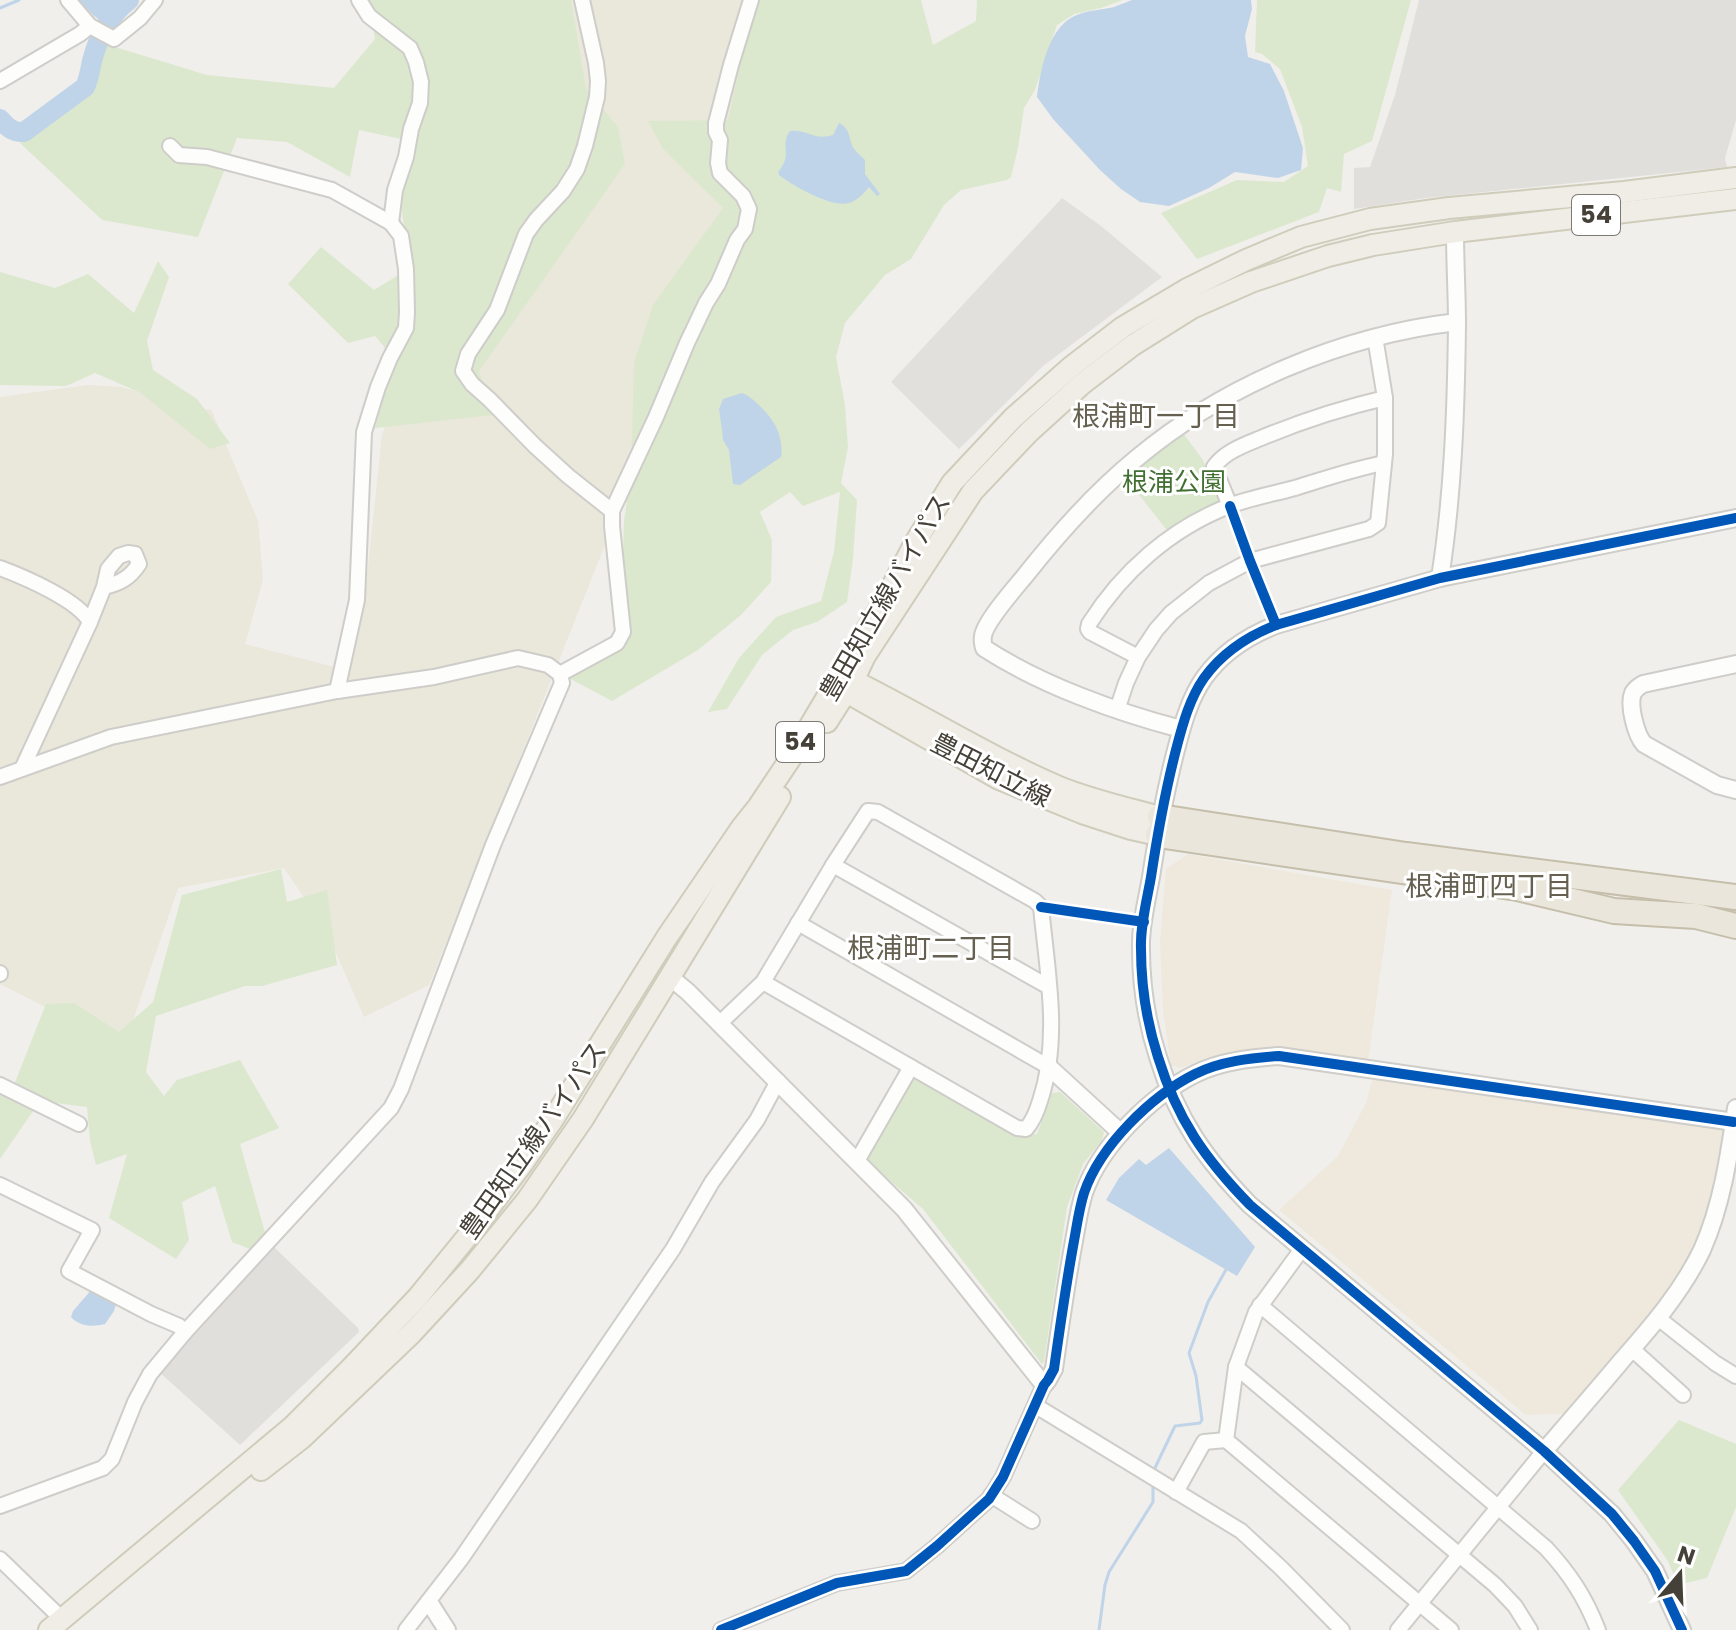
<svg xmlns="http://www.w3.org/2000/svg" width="1736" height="1630" viewBox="0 0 1736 1630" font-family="Poppins,'Noto Sans JP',sans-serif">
<rect width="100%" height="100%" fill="#f0efeb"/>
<g fill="#eee9dc">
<path d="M1188,854L1392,890L1368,1061L1276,1049L1208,1057L1181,1068L1171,1065L1163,1010L1160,941L1166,869Z"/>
<path d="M1373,1077L1727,1129L1719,1172L1706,1219L1688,1261L1653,1314L1564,1414L1526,1415L1279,1210L1338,1156L1366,1103Z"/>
</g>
<g fill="#e1dfdb">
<path d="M1419,0H1736V120L1725,158L1727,167L1426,198L1354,209V168L1370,167L1395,95Z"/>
<path d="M273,1246L358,1328L359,1332L240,1445L157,1370Z"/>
</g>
<path fill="#eae7db" d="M538,0H766L710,179L736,218L429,985L364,1017L326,930L284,868L178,888L124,1047L0,984V397L88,385L121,387L155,396L198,410L211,409L258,521L263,580L245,644L350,671L368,567L382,435Z"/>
<g fill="#dbe8ce">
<path d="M359,0H571L586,89L618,127L625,164L479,371L492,415L375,428L395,360L375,336L348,343L288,284L321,247L374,290L410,268L400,198L415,142L359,130L350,177L287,142L237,138L198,237L102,220L20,143L91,90L105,44L207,75L334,88L375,39L369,4Z"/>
<path d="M755,0H921L933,45L976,21L977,0H1123L1101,8L1074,14L1057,25L1035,90L1024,108L1018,148L1011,177L1007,180L961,190L944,205L911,259L885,275L845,323L836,357L845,405L848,447L841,483L857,500L853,559L847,602L817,622L793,630L762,655L727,709L708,712L739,658L776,617L821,601L834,552L840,492L803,506L790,492L760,512L772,540L771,582L741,615L698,650L612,701L565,676L620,647L624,521L631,474L634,363L653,305L723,208L663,149L648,121L728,120Z"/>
<path d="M1257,0H1411L1372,141L1344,154L1341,192L1327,188L1319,212L1197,259L1161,213L1237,180L1284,182L1308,166L1302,127L1280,69L1262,54L1255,52Z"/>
<path d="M158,261L169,277L147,341L153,370L197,399L230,443L210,449L141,393L95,373L66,386L0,385V272L55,288L88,274L134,313Z"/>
<path d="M1183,433L1203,460L1220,506L1170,534L1125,477L1144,460Z"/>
<path d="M281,869L287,902L327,890L337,965L262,986H245L156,1016L146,1072L164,1096L177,1080L240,1060L279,1128L240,1144L266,1236L250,1249L232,1242L215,1186L182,1202L189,1240L176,1259L109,1218L127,1154L96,1165L90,1141L87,1107L40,1101L0,1159V1091L14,1085L46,1004L74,1003L119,1032L153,1002L182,895Z"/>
<path d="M913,1075L1018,1137L1037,1134L1052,1093L1060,1092L1104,1132L1102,1140L1083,1164L1067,1207L1044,1362L1042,1364L923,1209L867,1161Z"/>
<path d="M1679,1420L1736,1444V1507L1707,1578L1678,1585L1668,1561L1618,1490Z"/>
</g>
<path fill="#e1e0dc" d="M1062,198L1101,226L1162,277L1043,366L959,449L891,382Z"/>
<g fill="#c0d4e9">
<path d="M79,0H115L101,17L105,24L93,15Z"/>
<path d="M1132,0H1251L1252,9L1245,36L1248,57L1270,64L1284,91L1303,148L1301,170L1278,178L1235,172L1209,188L1169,206L1140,202L1121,189L1100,170L1053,119L1037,97C1040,70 1049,25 1077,15C1089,10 1102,10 1114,7C1120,5 1126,2 1132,0Z"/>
<path d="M839,123C850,129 848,134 852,145C854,151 861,155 865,160V174L880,194L877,196L869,187C864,193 857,201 849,203C832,208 793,186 779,175L778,172C794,154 779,146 790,131C808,129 813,141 833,135Z"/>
<path d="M742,393C752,396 770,415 775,425C780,433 783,448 781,457L740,485L733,484L729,450L723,440L722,430L719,409L723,399Z"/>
<path d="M1169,1148L1255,1247L1237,1276L1106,1200L1119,1178L1139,1159L1146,1165Z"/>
<path d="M93,1288L117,1301L114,1311L105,1324C93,1327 80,1327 71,1317L73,1311Z"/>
</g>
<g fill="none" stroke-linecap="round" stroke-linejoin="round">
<g stroke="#c0d4e9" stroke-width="3">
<path d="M0,8L19,0"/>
<path d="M1153,1472L1175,1426L1200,1423L1202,1420L1196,1376L1189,1353L1208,1302L1228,1266"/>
<path d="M1099,1630L1105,1585L1109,1572L1153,1502V1484"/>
</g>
<path stroke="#c0d4e9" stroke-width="20" d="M0,119C7,127 13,133 24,132L85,87C89,79 90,70 92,61C98,38 109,15 129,0"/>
<defs>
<g id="minor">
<path d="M68,0L90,26L114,39L140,18L155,0"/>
<path d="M359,0L369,16L410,48L416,62L421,82L420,103L411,129L406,157L395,190L391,223"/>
<path d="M582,0L596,63L598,81L597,97L585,146L577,169L563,191L536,220L526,234L497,310L468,354L463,371L472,384L490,400L535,446L568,476L612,511"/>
<path d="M0,81L80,34L90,26"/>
<path d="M170,146L179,155L207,157L332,190L391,223L401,236L406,269L407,312L406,328L390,358L378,387L364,432L357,600L337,691"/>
<path d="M1230,506L1214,467C1224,452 1244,445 1261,438C1302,421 1342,408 1385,398"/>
<path d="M0,568C24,577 78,600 90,622"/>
<path d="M1138,657L1090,632L1088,629L1089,624C1122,572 1170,529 1229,506C1250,498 1273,494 1295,488C1324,479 1353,469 1384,463"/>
<path d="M560,674L617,643L623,632L612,526V511L656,417L687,343L706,303L718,284L737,240L745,229L749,209L743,196L720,173L718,163L720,140L716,132V123L731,65L751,0"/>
<path d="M1117,710L1126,683L1138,657L1156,630L1171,613L1209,583L1250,561L1369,529L1378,523L1385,454V398L1375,337"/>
<path d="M22,769L90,622L104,587L108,569L119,556L128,553L135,554L139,564C130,578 120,583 104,587"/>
<path d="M0,777L111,737L337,691L434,677L518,658L548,665L560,674"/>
<path d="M833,865L1049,987"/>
<path d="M798,923L1049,1067"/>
<path d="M0,974V973"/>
<path d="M720,1023L763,982L833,865L868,811L878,812L1035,901L1041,907C1047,971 1061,1038 1040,1101C1037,1111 1033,1121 1026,1129L1017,1128L763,982"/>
<path d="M0,1085L79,1124"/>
<path d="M857,1161L911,1067"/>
<path d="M0,1185L92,1230L69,1271L151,1314L179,1326L185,1332"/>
<path d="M1302,1249L1256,1312L1236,1367L1226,1440L1451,1630"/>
<path d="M1260,1305L1546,1548C1570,1574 1585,1597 1598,1630"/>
<path d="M1658,1318L1715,1363L1736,1376"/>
<path d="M1632,1349L1683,1395"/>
<path d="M1236,1367L1495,1585L1515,1606L1530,1630"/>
<path d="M1036,1406L1241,1531L1281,1568L1342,1630"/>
<path d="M1176,1492L1204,1442L1226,1440"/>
<path d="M991,1495L1032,1521"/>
<path d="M0,1506L103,1468L112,1459L135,1402L150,1374L185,1332L391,1108L401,1089L493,845L562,683L560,674"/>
<path d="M0,1559L62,1619"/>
<path d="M406,1630L461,1559L673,1249L712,1182L757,1120L778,1081"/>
<path d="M721,1630L837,1583L906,1571L937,1546L989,1499L1003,1477L1044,1385"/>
<path d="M1398,1630L1544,1451"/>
</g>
<g id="tertiary">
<path d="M1440,578C1453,495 1456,410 1457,325C1457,294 1455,263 1455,232"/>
<path d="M1736,664L1643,684C1638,687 1636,688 1633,693C1628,705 1636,735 1644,744L1717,785L1736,790"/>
<path d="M1181,729C1116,712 1041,685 984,648C983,643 982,642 983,636C985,622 1014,589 1024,577C1058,534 1094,493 1137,458C1224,385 1344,335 1457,322"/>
<path d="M670,977L688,992L904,1209L1044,1385L1048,1380L1054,1369C1060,1327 1066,1284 1074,1241C1077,1225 1079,1209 1084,1193C1100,1146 1151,1096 1195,1074C1221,1061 1251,1058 1279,1056L1734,1122"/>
<path d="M1049,1067L1121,1133"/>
<path d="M1544,1451C1570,1421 1597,1390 1623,1359C1653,1325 1682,1291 1702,1250C1722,1205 1729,1156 1736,1108"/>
<path d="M429,1602L447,1630"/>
<path d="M1682,1630L1655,1571L1634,1541L1612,1514L1544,1451L1250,1205C1205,1159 1177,1119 1158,1057C1147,1023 1141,985 1141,949C1140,926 1147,900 1151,877C1158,831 1165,791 1177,746C1183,723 1190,698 1204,678C1222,653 1248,636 1276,625L1440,578L1736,518"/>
</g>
<g id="primary">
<path d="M850,679C921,714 987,756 1059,787C1091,800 1126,808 1160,817"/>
<path d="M836,686L999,779L1082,813L1131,829L1158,835"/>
<path d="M827,722L853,681L865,656L973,491L1029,432L1082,384L1133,345L1192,308L1251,282L1328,256L1373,245L1455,232L1736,199"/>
<path d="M261,1470L302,1438L411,1334L470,1270L527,1200L583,1119L780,797"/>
<path d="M49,1630L292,1427L351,1368L418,1297L475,1227L523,1163L554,1118L667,937L742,827L758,807L792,756L887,596L916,541L952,483L1013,418L1071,367L1123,327L1187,289L1246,260L1301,237L1370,219L1449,208L1624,192L1736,178"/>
</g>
<g id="motorway">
<path d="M1160,817L1406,855L1736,897"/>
<path d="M1158,835L1517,888L1614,911L1696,916L1736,926"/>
</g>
</defs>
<use href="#minor" stroke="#cecdc9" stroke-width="18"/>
<use href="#tertiary" stroke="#cecdc9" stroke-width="20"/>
<use href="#primary" stroke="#d0ccbb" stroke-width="24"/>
<use href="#motorway" stroke="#c5beaa" stroke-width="28"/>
<use href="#minor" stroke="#fdfdfc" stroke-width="14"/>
<use href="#tertiary" stroke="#fdfdfc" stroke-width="16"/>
<use href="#primary" stroke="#efede5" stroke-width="20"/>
<use href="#motorway" stroke="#eae6db" stroke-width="24"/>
<defs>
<g id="cycleway">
<path d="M1230,506L1250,561L1276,625"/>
<path d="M1041,907L1144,922"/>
<path d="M721,1630L837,1583L906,1571L937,1546L989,1499L1003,1477L1044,1385L1048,1380L1054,1369C1060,1327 1066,1284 1074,1241C1077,1225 1079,1209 1084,1193C1100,1146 1151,1096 1195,1074C1221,1061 1251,1058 1279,1056L1734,1122"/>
<path d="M1682,1630L1655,1571L1634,1541L1612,1514L1544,1451L1250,1205C1205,1159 1177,1119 1158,1057C1147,1023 1141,985 1141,949C1140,926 1147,900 1151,877C1158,831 1165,791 1177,746C1183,723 1190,698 1204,678C1222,653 1248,636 1276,625L1440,578L1736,518"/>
</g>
</defs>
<use href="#cycleway" stroke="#fff" stroke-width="15"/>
<use href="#cycleway" stroke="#0057b8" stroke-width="10"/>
</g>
<g text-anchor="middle" stroke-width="6" stroke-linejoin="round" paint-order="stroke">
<g fill="#fff" stroke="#7d7a74" stroke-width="2">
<rect x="1572" y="195" width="48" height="40" rx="6"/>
<rect x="776" y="722" width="48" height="40" rx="6"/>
</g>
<g font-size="24" font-weight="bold" fill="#454138">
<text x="1596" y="223">54</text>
<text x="800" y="750">54</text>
</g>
<g font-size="26" fill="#427032" stroke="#fff">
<text x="1174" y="491">根浦公園</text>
</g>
<g font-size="26" fill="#454138" stroke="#fff">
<text transform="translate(885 597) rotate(-60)" y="9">豊田知立線バイパス</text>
<text transform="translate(991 770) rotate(27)" y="9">豊田知立線</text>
<text transform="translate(533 1140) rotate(-55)" y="9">豊田知立線バイパス</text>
</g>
<g font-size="28" fill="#666050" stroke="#fff">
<text x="1156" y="426">根浦町一丁目</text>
<text x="1489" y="896">根浦町四丁目</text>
<text x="931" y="958">根浦町二丁目</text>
</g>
</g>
<g transform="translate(1680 1574) rotate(19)" stroke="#ffffff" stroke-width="6" paint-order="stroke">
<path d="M0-6L14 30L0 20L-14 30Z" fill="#454138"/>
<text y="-12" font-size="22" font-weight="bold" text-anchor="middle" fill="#454138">N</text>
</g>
</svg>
